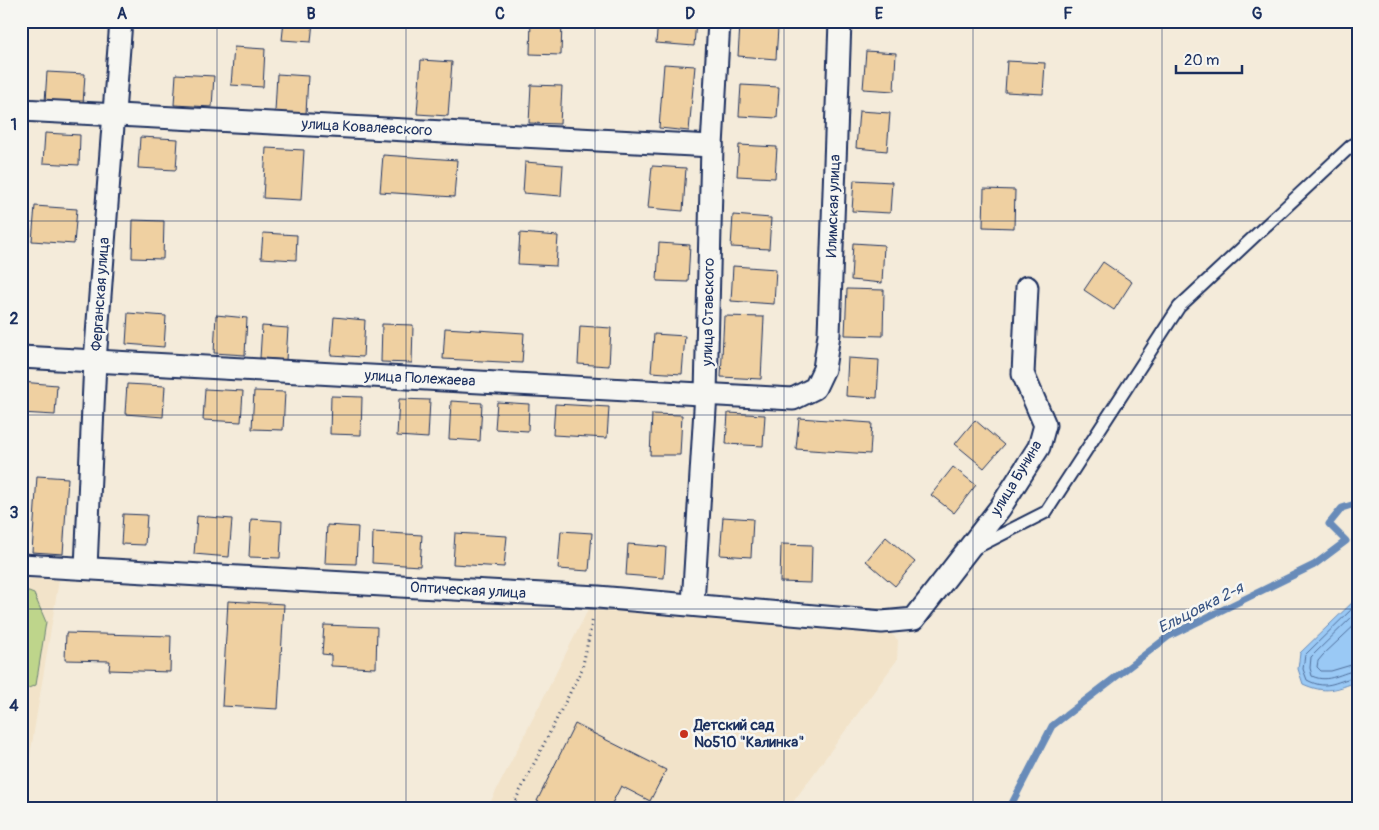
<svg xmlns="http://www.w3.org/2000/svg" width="1379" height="830" viewBox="0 0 1379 830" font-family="Pangolin,sans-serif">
<rect width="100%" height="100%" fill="#f4ebda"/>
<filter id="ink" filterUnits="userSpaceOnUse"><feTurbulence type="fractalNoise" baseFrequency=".02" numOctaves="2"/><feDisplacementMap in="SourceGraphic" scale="10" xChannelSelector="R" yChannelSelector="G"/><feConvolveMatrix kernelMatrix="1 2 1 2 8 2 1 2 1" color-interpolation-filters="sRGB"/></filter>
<g filter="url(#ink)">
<g fill="#f2e3c9">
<path d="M21,578L59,580L24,792L21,794Z"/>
<path d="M592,602L883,626L898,640L897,660L788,809H487Z"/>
</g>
<path fill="#bed58b" stroke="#6c8274" d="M21,589L34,594L46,622L36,685L21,691Z"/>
<path fill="#9ac9f5" stroke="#678bb9" d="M1358,597V681C1336,690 1325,694 1303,684L1298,669L1300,653Z"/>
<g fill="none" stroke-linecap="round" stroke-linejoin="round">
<g stroke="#4e6d9a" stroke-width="1">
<path d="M1358,603L1305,655L1303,669L1307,680C1329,692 1337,679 1358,677"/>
<path d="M1358,611L1311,657L1310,668L1312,676C1329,684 1341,672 1358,670"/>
<path d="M1358,622L1323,655L1318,661L1317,667L1321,671H1331L1358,663"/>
</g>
<path stroke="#678bb9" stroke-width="7" d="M1009,809L1052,726L1169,636L1314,565L1346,541L1329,524L1342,508L1358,503"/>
</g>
<g fill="#efd0a1" stroke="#1b2f5e">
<path d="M284,21H313L311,42L282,40Z"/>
<path d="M531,21H562L561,55L530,54Z"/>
<path d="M658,21H696L694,46L656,43Z"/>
<path d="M740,25L778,28L776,59L738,56Z"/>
<path d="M234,47L265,49L263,87L231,85Z"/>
<path d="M866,51L896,53L894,91L863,89Z"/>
<path d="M421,60L452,62L448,116L417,114Z"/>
<path d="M1007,61L1045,63L1043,94L1005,92Z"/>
<path d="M664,64L695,66L689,131L659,128Z"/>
<path d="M47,72L85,74L83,105L45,102Z"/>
<path d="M176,74L214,76L212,107L174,105Z"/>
<path d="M277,74L308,76L306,114L275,112Z"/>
<path d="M531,85L562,86L560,124L529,123Z"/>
<path d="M741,85L779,87L777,118L739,116Z"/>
<path d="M859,111L890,113L887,151L856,148Z"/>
<path d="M45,133L80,135L79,165L43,163Z"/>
<path d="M140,137L178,139L176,170L138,168Z"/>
<path d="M739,145L777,147L775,178L737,176Z"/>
<path d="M266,148L304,150L301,200L263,198Z"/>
<path d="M383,155L457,160L454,197L380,192Z"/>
<path d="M525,162L563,165L561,196L523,193Z"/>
<path d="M652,166L686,168L683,211L648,208Z"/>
<path d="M854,180L892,182L890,213L852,211Z"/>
<path d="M984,189L1015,190L1014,228L983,227Z"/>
<path d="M35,206L77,209L74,244L32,241Z"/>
<path d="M733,215L771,218L769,249L731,247Z"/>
<path d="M133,220L164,221L163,259L132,258Z"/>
<path d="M263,233L297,235L296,260L261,258Z"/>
<path d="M520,233L558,236L556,266L518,264Z"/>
<path d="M659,243L690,245L688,282L657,281Z"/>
<path d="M853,243L884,245L882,283L851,280Z"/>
<path d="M1103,262L1132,282L1114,310L1084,290Z"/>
<path d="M733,266L776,269L774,304L731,301Z"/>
<path d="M847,289L884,290L883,336L845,335Z"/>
<path d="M128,313L166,316L164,347L126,344Z"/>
<path d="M216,315L247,318L245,355L214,353Z"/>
<path d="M724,316L764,317L761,379L721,377Z"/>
<path d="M334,317L365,320L363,357L331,355Z"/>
<path d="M382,324L413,325L412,363L381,362Z"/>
<path d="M262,326L288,328L286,360L260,358Z"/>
<path d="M580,326L611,328L609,366L578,364Z"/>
<path d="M445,328L524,333L522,363L443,359Z"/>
<path d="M654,334L685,336L682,374L651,372Z"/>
<path d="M848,358L879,360L877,398L846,396Z"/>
<path d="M21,382L57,385L55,415L21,413Z"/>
<path d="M127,384L165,386L163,417L125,414Z"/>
<path d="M205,389L243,391L241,422L203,420Z"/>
<path d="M254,391L285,392L283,430L252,429Z"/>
<path d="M331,396L362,397L361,435L330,434Z"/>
<path d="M399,399L430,400L428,438L397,436Z"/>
<path d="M451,401L482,403L480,441L449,439Z"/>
<path d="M497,402L529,404L528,431L495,429Z"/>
<path d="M555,404L609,407L607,438L553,435Z"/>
<path d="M728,413L765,415L763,446L726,444Z"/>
<path d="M652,414L682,415L680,455H650Z"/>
<path d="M799,418L872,423L870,454L796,449Z"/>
<path d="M975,420L1004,445L984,468L955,444Z"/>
<path d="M953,467L976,485L954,513L931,495Z"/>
<path d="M37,476L68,478L63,554L32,552Z"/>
<path d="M123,514L147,515L145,545L121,544Z"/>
<path d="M197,516L232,519L229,557L194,554Z"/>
<path d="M723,517L753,519L751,557L720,555Z"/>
<path d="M251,519L282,521L280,558L249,557Z"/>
<path d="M327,525L358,527L356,564L325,563Z"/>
<path d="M561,531L592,533L589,571L558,569Z"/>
<path d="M373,532L422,535L420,566L372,563Z"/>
<path d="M455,533L507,536L504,567L453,564Z"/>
<path d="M886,537L915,562L895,586L866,561Z"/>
<path d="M628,544L666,547L664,578L626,575Z"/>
<path d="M781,544L812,545L811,583L780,582Z"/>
<path d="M228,601L284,604L278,709L222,706Z"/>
<path d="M324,625L377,627L376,668L331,666V655L322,654Z"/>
<path d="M66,633L171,636L170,672L109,670L110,661L65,660Z"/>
<path d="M575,724L666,770L650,801L621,786L609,809H552L537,801Z"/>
</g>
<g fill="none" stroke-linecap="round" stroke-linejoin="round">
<defs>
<path id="lane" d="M973,549L1046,512L1179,307L1352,145L1358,148"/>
<g id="street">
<path d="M21,110L712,146"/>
<path d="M21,357L793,399L815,388L824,369L829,334L840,21"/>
<path d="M21,565L598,597L882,622L914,619L1000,508L1039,447L1045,425L1023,374L1027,287"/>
<path d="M86,568L95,361L121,21"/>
<path d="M693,604L706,393L712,146L719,21"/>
</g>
</defs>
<use href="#lane" stroke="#1b2f5e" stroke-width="15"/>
<use href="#street" stroke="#1b2f5e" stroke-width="25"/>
<path stroke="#1b2f5e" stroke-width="3" stroke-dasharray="1 4" stroke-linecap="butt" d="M511,809L582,669L593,618"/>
<use href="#lane" stroke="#f6f6f2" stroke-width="11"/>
<use href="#street" stroke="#f6f6f2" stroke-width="21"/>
</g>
</g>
<path fill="none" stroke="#1b2f5e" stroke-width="1" stroke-opacity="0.55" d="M217,21V809M406,21V809M595,21V809M784,21V809M973,21V809M1162,21V809M21,221H1358M21,415H1358M21,609H1358"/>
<circle fill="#c8321e" stroke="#f6f6f2" stroke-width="2" cx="684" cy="734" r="5"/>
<g text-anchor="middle" stroke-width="5" stroke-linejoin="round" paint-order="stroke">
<g font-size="15" fill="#1b2f5e" stroke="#f6f6f2">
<text transform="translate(367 127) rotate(3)" y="5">улица Ковалевского</text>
<text transform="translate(833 206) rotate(-88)" y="5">Илимская улица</text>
<text transform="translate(100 294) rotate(-86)" y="5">Ферганская улица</text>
<text transform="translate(708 312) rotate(-89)" y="5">улица Ставского</text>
<text transform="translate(420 378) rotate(3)" y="5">улица Полежаева</text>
<text transform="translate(1016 478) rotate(-59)" y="5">улица Бунина</text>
<text transform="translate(468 590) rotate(3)" y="5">Оптическая улица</text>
</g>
<g font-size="15" font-weight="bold" fill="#1b2f5e" stroke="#f6f6f2" text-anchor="start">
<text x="694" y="730">Детский сад<tspan x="694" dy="17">№510 "Калинка"</tspan></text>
</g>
<g font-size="16" font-style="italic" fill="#3b5684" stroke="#f6f6f2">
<text transform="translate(1200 607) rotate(-27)" y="6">Ельцовка 2-я</text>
</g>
</g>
<rect width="1379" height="830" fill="none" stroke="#f6f6f2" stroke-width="55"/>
<path d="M1176 65v8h66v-8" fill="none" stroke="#1b2f5e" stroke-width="2.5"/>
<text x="1184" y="65" font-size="15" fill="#1b2f5e" stroke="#f6f6f2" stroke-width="4" paint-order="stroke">20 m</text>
<rect x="28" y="28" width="1324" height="774" fill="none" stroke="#1b2f5e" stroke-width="2"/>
<g font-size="16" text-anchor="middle" font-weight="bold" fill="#1b2f5e">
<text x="122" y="19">A</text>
<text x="311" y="19">B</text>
<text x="500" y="19">C</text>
<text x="690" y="19">D</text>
<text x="879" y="19">E</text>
<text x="1068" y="19">F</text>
<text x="1257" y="19">G</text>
<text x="14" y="130">1</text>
<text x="14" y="324">2</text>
<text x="14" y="518">3</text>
<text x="14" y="711">4</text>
</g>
</svg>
